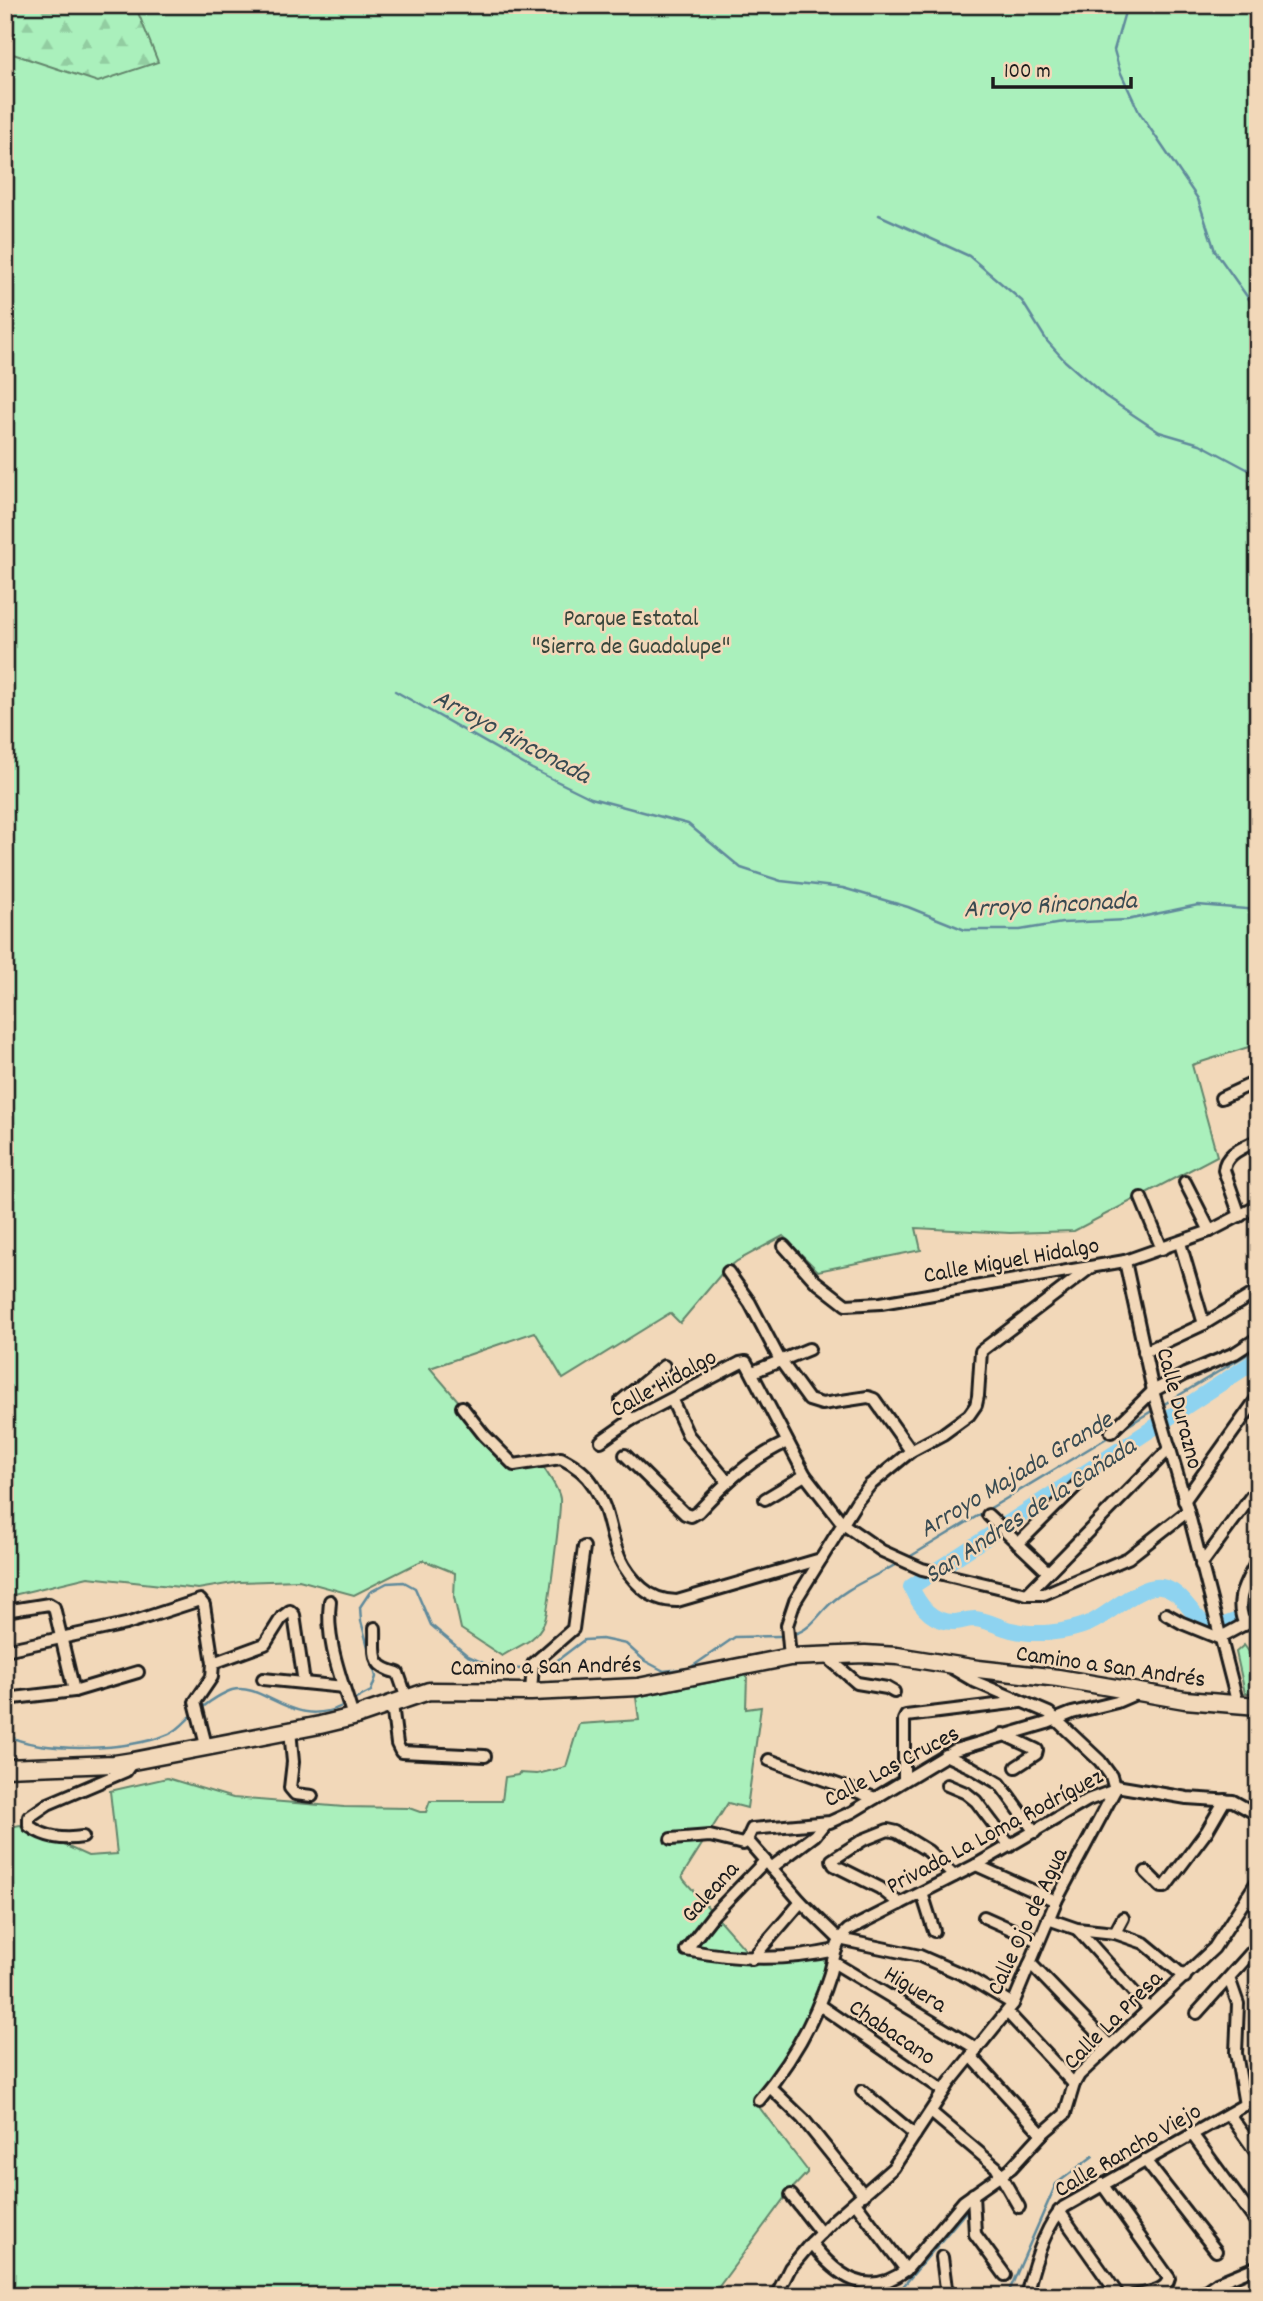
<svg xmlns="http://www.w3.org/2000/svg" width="1263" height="2301" viewBox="0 0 1263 2301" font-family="Dekko,sans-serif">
<defs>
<pattern id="forest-firs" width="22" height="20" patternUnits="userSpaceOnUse" patternTransform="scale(1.75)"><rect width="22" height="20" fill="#aaf0bc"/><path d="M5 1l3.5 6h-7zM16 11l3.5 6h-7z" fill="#92cda1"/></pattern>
</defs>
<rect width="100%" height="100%" fill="#f2d8b9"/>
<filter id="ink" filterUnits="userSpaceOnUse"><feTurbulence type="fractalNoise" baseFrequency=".0143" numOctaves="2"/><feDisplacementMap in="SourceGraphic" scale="14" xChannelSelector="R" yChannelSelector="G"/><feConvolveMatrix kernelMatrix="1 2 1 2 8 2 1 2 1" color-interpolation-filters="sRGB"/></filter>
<g filter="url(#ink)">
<g fill="#aaf0bc" stroke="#63866c" stroke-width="2">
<path d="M5,5H1258V1044L1192,1065L1217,1156L1074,1231L1010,1233L916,1228L921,1250L818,1271L783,1236L737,1261L722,1273L680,1323L670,1313L563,1379L535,1332L430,1368L507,1458L542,1465C547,1474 559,1488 560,1499C561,1509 548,1617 544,1623C533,1644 520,1644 502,1656L461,1629L454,1597L455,1573L423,1560L354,1595L299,1580L239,1582L198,1589L88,1577L5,1597Z"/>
<path d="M1244,1645L1258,1664V1693H1245L1236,1652Z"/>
<path d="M747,1675L746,1709L761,1707L747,1808L728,1803L682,1876L684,1880L757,1963L831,1954L823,1988L798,2045L756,2103L807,2170V2173L788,2193L712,2296H5V1828L20,1825L88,1856L117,1854L110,1791L167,1778L233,1798L344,1807L409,1808L420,1812H426L430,1801H502L505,1777L518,1775L519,1773L537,1774L566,1767L579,1724L639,1720L636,1697Z"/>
</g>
<path fill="url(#forest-firs)" stroke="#63866c" stroke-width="2" d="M5,5H135L158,62L98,82L13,54L5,48Z"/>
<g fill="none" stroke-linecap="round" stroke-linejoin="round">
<g stroke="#608a9b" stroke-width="2.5">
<path d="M1127,5L1114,50L1120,71L1139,112L1198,199L1215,251L1258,312"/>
<path d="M879,215L969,256L1022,301L1047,341L1065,361L1105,396L1159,432L1200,444L1258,475"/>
<path d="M395,691L532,769L591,798L688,824L741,868L781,881L843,888L908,907L965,930H1020L1062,923L1127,920L1198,905L1258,910"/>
<path d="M1161,1406L1258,1348"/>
<path d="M1119,1431L1155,1409"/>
<path d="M906,1559L1110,1436"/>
<path d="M794,1634C808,1630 815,1620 824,1610C846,1586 874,1578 900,1562"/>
<path d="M539,1669H546L584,1640L602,1639L626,1644L645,1661L664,1671L690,1668L735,1637L779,1636"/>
<path d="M356,1699L371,1691L376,1677L361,1621L360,1607L370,1592L387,1583L404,1582L415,1588L431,1625L468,1656L494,1668L524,1669"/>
<path d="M203,1707C210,1701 223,1693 232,1690C263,1681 293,1730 342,1706"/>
<path d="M5,1734C39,1755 133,1750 169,1734C177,1731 184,1723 190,1717"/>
<path d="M895,2296L968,2209"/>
<path d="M1007,2296L1056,2184L1093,2156"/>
</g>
<g stroke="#8ed3f0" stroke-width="16">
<path d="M1248,1613L1258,1607"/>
<path d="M1224,1625L1235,1621"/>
<path d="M1209,1627C1190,1616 1184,1591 1161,1587C1140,1584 1108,1615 1090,1623C1066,1633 1035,1636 1011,1630C999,1627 987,1620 975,1619C967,1619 960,1622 953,1622C931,1622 919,1605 911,1587L1258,1359"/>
</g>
<defs>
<g id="street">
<path d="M1221,1098L1258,1081"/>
<path d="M1185,1182L1210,1231"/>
<path d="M1141,1198L1162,1249"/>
<path d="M1240,1216L1224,1170C1225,1153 1245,1147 1258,1140"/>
<path d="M1180,1243L1204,1324"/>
<path d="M784,1246L815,1281L846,1305L881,1303L1125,1261L1210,1231L1258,1206"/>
<path d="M1125,1261L1153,1391L1188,1511L1238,1705"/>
<path d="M728,1272L750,1303L780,1360L809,1400L822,1404L868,1397L874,1399L911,1451"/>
<path d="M1144,1352L1204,1324L1258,1291"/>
<path d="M753,1372L809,1349"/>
<path d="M672,1400L688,1435L727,1481"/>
<path d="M462,1407L484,1435L514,1465L561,1458C573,1464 587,1474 594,1486C617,1521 605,1555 642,1588C652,1597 664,1601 677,1601L821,1559"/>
<path d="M631,1420L621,1405V1401L664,1366"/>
<path d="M1111,1432L1153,1391L1185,1374L1235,1353L1258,1338"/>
<path d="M601,1441L631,1420L740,1363L746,1362L805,1475L843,1524L882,1551L922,1569L1027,1594H1044L1128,1558L1188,1511"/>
<path d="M625,1455L685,1514L691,1516L698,1512C725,1483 750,1459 787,1442"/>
<path d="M765,1499L805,1475"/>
<path d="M1184,1501L1258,1397"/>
<path d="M988,1515L1048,1572"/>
<path d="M1018,1544L1077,1485"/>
<path d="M1201,1565L1258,1487"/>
<path d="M1027,1594L1170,1448"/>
<path d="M330,1601C325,1641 342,1680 353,1717"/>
<path d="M5,1611L49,1604L54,1607L74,1691"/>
<path d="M1166,1614L1182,1623L1219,1638L1258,1617"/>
<path d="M1245,1625C1233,1598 1246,1584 1258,1559"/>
<path d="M375,1628C376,1654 369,1666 398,1673L407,1699"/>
<path d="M5,1650L126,1624L200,1600L204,1605L213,1663L212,1677L195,1702L206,1745"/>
<path d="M826,1656L857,1683L887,1688L894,1692"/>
<path d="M790,1657L787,1625L795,1601L857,1501L870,1485L911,1451L943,1434L969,1415L976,1405L978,1396L981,1351L1090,1268"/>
<path d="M213,1663L265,1644L282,1617L290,1611L294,1615L304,1683"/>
<path d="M263,1679L344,1687"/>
<path d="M531,1692L533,1664L573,1629L584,1547"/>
<path d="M5,1699L74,1691L138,1672"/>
<path d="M392,1704L397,1744L401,1752L485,1756"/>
<path d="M290,1730L293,1762L290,1788L295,1794L312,1796"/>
<path d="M1003,1734L1037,1750L1036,1754L1016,1767"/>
<path d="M945,1755L971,1767L1000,1784L1035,1832"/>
<path d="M769,1760L875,1798"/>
<path d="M904,1780V1720L906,1716L1020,1702"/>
<path d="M947,1785L966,1793L976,1801L1010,1846"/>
<path d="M83,1837C63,1840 46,1838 29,1826V1817L48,1804L126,1771L133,1761"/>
<path d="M671,1839L710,1836L743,1844L747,1840"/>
<path d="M747,1840L752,1829L830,1822L852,1812L955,1750L1047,1723L1072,1713L1117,1702L1138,1693"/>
<path d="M747,1840L801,1902L839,1939"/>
<path d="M765,1861L714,1914L686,1950C737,1960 786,1961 836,1950"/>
<path d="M976,1865L1056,1901"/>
<path d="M771,1868L815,1835L824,1824"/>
<path d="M1146,1872L1161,1887H1165L1207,1831L1225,1800"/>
<path d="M922,1893L934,1931"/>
<path d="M1247,1897L1258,1908"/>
<path d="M900,1904L880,1888L834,1865L832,1860L863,1840L888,1830L897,1832L928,1851L954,1876"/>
<path d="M984,1917L1038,1941"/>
<path d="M1048,1919L1077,1929L1115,1933L1144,1943L1185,1977"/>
<path d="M1077,1929L1148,2008"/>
<path d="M1115,1933L1123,1918"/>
<path d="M839,1939L920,1956L966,1976L1013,2004"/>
<path d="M752,1959L801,1902"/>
<path d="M833,1962L977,2049"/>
<path d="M1030,1963L1109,2045"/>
<path d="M1229,1978L1238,2004L1236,2053L1245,2105"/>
<path d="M819,2005L944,2091"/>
<path d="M1007,2012L1074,2084"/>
<path d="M1197,2013L1258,1945"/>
<path d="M971,2056L1042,2134"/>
<path d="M770,2087L803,2119L864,2195"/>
<path d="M862,2091L915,2135"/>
<path d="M759,2100C791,2062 815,2022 830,1973C834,1958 836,1940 848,1930L976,1865L1088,1800L1115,1790L1116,1786L1187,1798L1233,1801L1258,1815"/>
<path d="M931,2112L996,2167L1019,2207"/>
<path d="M1229,2114L1258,2155"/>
<path d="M1192,2134L1257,2223"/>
<path d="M1145,2160L1216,2251"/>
<path d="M1102,2184L1169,2278C1166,2292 1145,2293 1133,2296"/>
<path d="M973,2194L975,2234L1005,2275"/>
<path d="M791,2195L821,2233"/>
<path d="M855,2202L906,2270"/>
<path d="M1059,2211L1119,2296"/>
<path d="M811,2243C836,2275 867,2300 906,2270L964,2201L1011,2168L1042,2134L1065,2114L1074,2084L1079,2075L1214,1948L1258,1880"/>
<path d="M942,2257L947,2296"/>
<path d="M776,2296L790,2268L811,2243L836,2218L893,2168L950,2082L1013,2004L1056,1901L1115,1790L1111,1776L1100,1761L1049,1713L976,1682L952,1668"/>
<path d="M1026,2296C1032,2271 1045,2225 1064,2207L1258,2097"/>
<path d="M1198,2296L1217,2283L1258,2266"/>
</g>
<path id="secondary" d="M5,1768L114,1764L133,1761L320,1725L353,1717L429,1691L531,1692L638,1687L790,1657L865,1654L897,1656L978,1669L1058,1678L1185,1700L1258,1706"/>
</defs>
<use href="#street" stroke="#1c1c1c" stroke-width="16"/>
<use href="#secondary" stroke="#1c1c1c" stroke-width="21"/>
<use href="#street" stroke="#f2d8b9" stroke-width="10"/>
<use href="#secondary" stroke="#f2d8b9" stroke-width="16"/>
</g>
</g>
<g text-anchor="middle" stroke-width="5" stroke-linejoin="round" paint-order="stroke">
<g font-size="24" fill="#38463c" stroke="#f2d8b9">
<text x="631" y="625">Parque Estatal<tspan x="631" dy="28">"Sierra de Guadalupe"</tspan></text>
</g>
<g font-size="24" fill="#1c1c1c" stroke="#f2d8b9">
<text transform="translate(1011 1259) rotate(-10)" y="8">Calle Miguel Hidalgo</text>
<text transform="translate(663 1382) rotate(-29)" y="8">Calle Hidalgo</text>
<text transform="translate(1181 1408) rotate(75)" y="8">Calle Durazno</text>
<text transform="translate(546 1665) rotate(-1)" y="8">Camino a San Andrés</text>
<text transform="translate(1111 1665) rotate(8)" y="8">Camino a San Andrés</text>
<text transform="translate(891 1765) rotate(-28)" y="8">Calle Las Cruces</text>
<text transform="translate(994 1830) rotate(-28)" y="8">Privada La Loma Rodríguez</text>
<text transform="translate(709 1891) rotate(-48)" y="8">Galeana</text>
<text transform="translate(1026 1921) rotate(-65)" y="8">Calle Ojo de Agua</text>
<text transform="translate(916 1988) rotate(31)" y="8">Higuera</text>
<text transform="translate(1112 2019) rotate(-45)" y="8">Calle La Presa</text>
<text transform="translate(893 2031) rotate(34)" y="8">Chabacano</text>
<text transform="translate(1127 2149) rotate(-30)" y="8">Calle Rancho Viejo</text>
</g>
<g font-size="26" font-style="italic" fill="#384a51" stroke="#f2d8b9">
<text transform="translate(513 735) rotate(28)" y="9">Arroyo Rinconada</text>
<text transform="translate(1050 903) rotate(-3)" y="9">Arroyo Rinconada</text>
<text transform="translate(1015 1473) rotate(-31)" y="9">Arroyo Majada Grande</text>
<text transform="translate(1029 1509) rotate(-33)" y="9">San Andres de la Cañada</text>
</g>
</g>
<rect width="1263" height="2301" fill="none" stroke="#f2d8b9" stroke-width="28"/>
<rect x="14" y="14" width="1235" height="2273" fill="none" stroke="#1c1c1c" stroke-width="2.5" filter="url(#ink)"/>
<path d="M993 77v10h138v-10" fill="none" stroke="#1c1c1c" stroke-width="3.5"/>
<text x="1004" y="77" font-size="21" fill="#1c1c1c" stroke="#f2d8b9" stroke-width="5" paint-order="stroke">100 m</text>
</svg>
